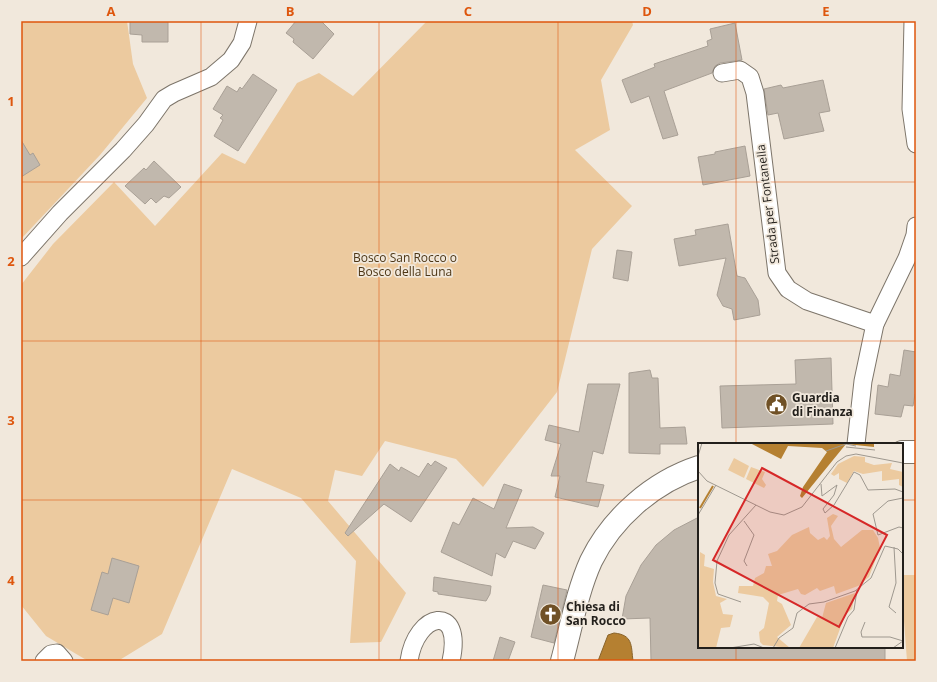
<svg xmlns="http://www.w3.org/2000/svg" width="937" height="682" viewBox="0 0 937 682" font-family="'Open Sans',sans-serif">
<rect width="100%" height="100%" fill="#f1e8dc"/>
<g fill="#ecca9f">
<path d="M21,21H127L133,64L147,98L100,155L21,239Z"/>
<path d="M427,21H632L633,25L601,80L610,130L575,150L632,206L592,249L557,392L483,487L456,459L385,441L362,476L335,470L328,501L406,593L381,642L350,643L356,561L301,498L232,469L162,634L118,661H88L46,636L21,605V285L53,244L114,182L155,226L222,153L245,164L297,83L319,73L353,96Z"/>
<path d="M902,575H916V661H907L904,621L902,619Z"/>
</g>
<path fill="#b58031" stroke="#89632a" d="M614,633C633,635 631,645 633,661H598L608,635Z"/>
<g fill="#c1b8ad" stroke="#a9a096">
<path d="M130,21H168V42H142V35L130,34Z"/>
<path d="M296,21H321L334,34L313,59L293,42L294,39L286,33Z"/>
<path d="M735,23L742,60L720,63L715,66L712,73L664,91L678,135L663,139L649,96L631,103L622,80L655,67L654,64L708,46L707,41L712,39L710,29Z"/>
<path d="M253,74L277,90L238,151L214,136L223,120L220,118L223,115L213,109L227,86L237,92L240,87L242,89Z"/>
<path d="M823,80L830,111L819,113L824,131L784,139L778,113L768,115L764,89L781,85L783,88Z"/>
<path d="M21,140L30,155L33,153L40,165L21,177Z"/>
<path d="M745,146L750,176L703,185L698,157L715,154V152Z"/>
<path d="M154,161L181,187L169,198L164,196L156,203L151,198L145,204L125,186L144,168L146,170Z"/>
<path d="M728,224L737,276L745,278L758,300L760,315L734,320L732,309L723,306L717,295L726,258L679,266L674,239L696,235L695,230Z"/>
<path d="M617,250L632,252L628,281L613,278Z"/>
<path d="M904,350L916,352V394H915L913,406L904,405L901,417L875,414L878,385L888,387L890,374L900,376Z"/>
<path d="M831,358L833,424L722,428L720,386L796,384L795,360Z"/>
<path d="M650,370L652,378H658L660,428L685,427L687,444H660V454L629,453V373Z"/>
<path d="M588,384H620L603,454L593,451L586,482L604,485L598,507L555,497L560,476H551L561,444L545,440L549,425L579,432Z"/>
<path d="M435,461L447,468L411,522L384,504L348,536L345,533L390,464L399,471L401,467L419,477L428,463L431,466Z"/>
<path d="M504,484L522,490L506,528L533,527L544,533L535,549L513,541L505,558L496,553L492,576L441,552L453,522L459,525L473,498L494,509Z"/>
<path d="M699,517V647H885V661H651L650,618L622,619L626,596L641,565L656,545L674,530Z"/>
<path d="M112,558L139,566L129,603L113,598L108,615L91,610L102,572L108,574Z"/>
<path d="M434,577L491,586L490,594L486,601L438,594V592L433,591Z"/>
<path d="M543,585L567,590L554,643L531,637Z"/>
<path d="M500,637L515,642L508,661H493Z"/>
</g>
<g fill="none" stroke-linecap="round" stroke-linejoin="round">
<defs>
<g id="street">
<path d="M913,21L911,109L916,144"/>
<path d="M722,73L740,70L750,77L755,93L777,273L788,289L807,301L875,324"/>
<path d="M21,257L60,213L123,150L146,124L164,99L174,93L211,77L231,60L242,43L248,21"/>
<path d="M856,444L863,381L875,324L907,258L915,235L916,226"/>
<path d="M44,661L51,654L57,653L64,661"/>
<path d="M409,661C416,612 464,602 451,661"/>
</g>
<g id="secondary">
<path d="M902,452H916"/>
<path d="M562,661C571,628 577,592 591,561C612,518 653,482 699,467"/>
</g>
</defs>
<use href="#street" stroke="#7d756a" stroke-width="19"/>
<use href="#secondary" stroke="#7d756a" stroke-width="24"/>
<use href="#street" stroke="#fff" stroke-width="17"/>
<use href="#secondary" stroke="#fff" stroke-width="22"/>
</g>
<path fill="none" stroke="#de560d" stroke-width="1" stroke-opacity="0.55" d="M201,21V661M379,21V661M558,21V661M736,21V444M21,182H916M21,341H916M21,500H699M902,500H916M736,647V661"/>
<defs>
<symbol id="civic-disc" viewBox="-11 -11 22 22"><circle r="9.5" fill="#705126" stroke="#f1e8dc"/><path d="M-.6-6.5H3V-4.5H.6V-3L4-1V1h2V6H-6V1h2V-1L-.6-3ZM-1.2 2.5V6h2.4V2.5Z" fill="#fff"/></symbol>
<symbol id="church-disc" viewBox="-11 -11 22 22"><circle r="9.5" fill="#705126" stroke="#f1e8dc"/><path d="M-1.2-6h2.4v3.5h3.3v2.4h-3.3V6h-2.4V-.1h-3.3v-2.4h3.3Z" fill="#fff"/></symbol>
</defs>
<g fill-rule="evenodd">
<use href="#civic-disc" x="764" y="392" width="25" height="25"/>
<use href="#church-disc" x="538" y="602" width="25" height="25"/>
</g>
<g text-anchor="middle" stroke-width="3.5" stroke-linejoin="round" paint-order="stroke">
<g font-size="12" fill="#221f1b" stroke="#f1e8dc">
<text transform="translate(768 204) rotate(-97)" y="4">Strada per Fontanella</text>
</g>
<g font-size="12" fill="#4d3615" stroke="#f1e8dc">
<text x="405" y="262">Bosco San Rocco o<tspan x="405" dy="14">Bosco della Luna</tspan></text>
</g>
<g font-size="12" font-weight="bold" fill="#221f1b" stroke="#f1e8dc" text-anchor="start">
<text x="792" y="402">Guardia<tspan x="792" dy="14">di Finanza</tspan></text>
<text x="566" y="611">Chiesa di<tspan x="566" dy="14">San Rocco</tspan></text>
</g>
</g>
<g transform="translate(698 443)">
<rect width="205" height="205" fill="#f1e8dc"/>
<path d="M156,13L167,14V19L176,22L194,20L192,26L205,29V44L201,42V36L184,38V28L165,31L156,28L149,40L141,36V30L136,33L133,31L140,21ZM36,15L51,23L46,35L30,27ZM53,24L67,29L64,36L68,42L66,45L48,36ZM135,71L140,73L133,83L136,96L143,104L164,87H175L180,95L182,105L171,134L160,143L138,151L136,143L122,148L119,145L107,152L103,151L100,146L80,152L79,158L84,161L93,182L79,194L92,205L65,202L62,199L61,189L66,185L71,160L65,154L40,150L41,143H55L57,135L66,130L68,123H74L70,111L79,108L94,92L111,84L112,90L120,97L126,94L129,97L132,93L129,75ZM2,109L7,112L6,123L16,126L15,139L18,153L29,156L22,160L25,171L35,172L32,184L23,185L18,205H0ZM157,150L154,166L147,172L135,205H101L119,174L124,175L128,160Z" fill="#ecca9f"/>
<path d="M52,0H176V4L148,1L104,55L102,53L105,44L129,9L124,5L90,3L83,16Z" fill="#b58031"/>
<path fill="none" stroke="#b58031" stroke-width="2" d="M2,65L15,43"/>
<path fill="none" stroke="#9e988f" stroke-width="1" d="M148,4L177,7M128,8L148,1L158,3M0,13L4,0M0,28L9,38L72,69L86,72L104,64L139,19L148,13L158,11L205,20M123,41L124,53L139,42L136,52L125,66L127,70L136,62L156,29L162,32L170,47L197,46L205,49M205,55L190,58L175,71L180,92L201,84L205,85M0,72L18,42M46,78L56,92L46,118L49,123M196,104L198,140L191,164L198,170M43,159L20,151L17,140L19,118L31,92L58,62M167,179L163,189L164,194H192L205,198M32,205L56,201L66,205M75,205L81,195L95,185L99,170L111,161L126,159L157,148L173,135L187,103L200,106L205,111M137,205L150,174L156,167L159,147M195,205L205,198"/>
<path fill="#d62828" fill-opacity="0.15" stroke="#d62828" stroke-width="2" d="M64,25L189,92L141,184L15,117Z"/>
<rect width="205" height="205" fill="none" stroke="#221f1b" stroke-width="2"/>
</g>
<rect width="937" height="682" fill="none" stroke="#f1e8dc" stroke-width="44"/>
<rect x="22" y="22" width="893" height="638" fill="none" stroke="#de560d" stroke-width="1.5"/>
<g font-size="13" text-anchor="middle" font-weight="bold" fill="#de560d">
<text x="111" y="16">A</text>
<text x="290" y="16">B</text>
<text x="468" y="16">C</text>
<text x="647" y="16">D</text>
<text x="826" y="16">E</text>
<text x="11" y="106">1</text>
<text x="11" y="266">2</text>
<text x="11" y="425">3</text>
<text x="11" y="585">4</text>
</g>
</svg>
